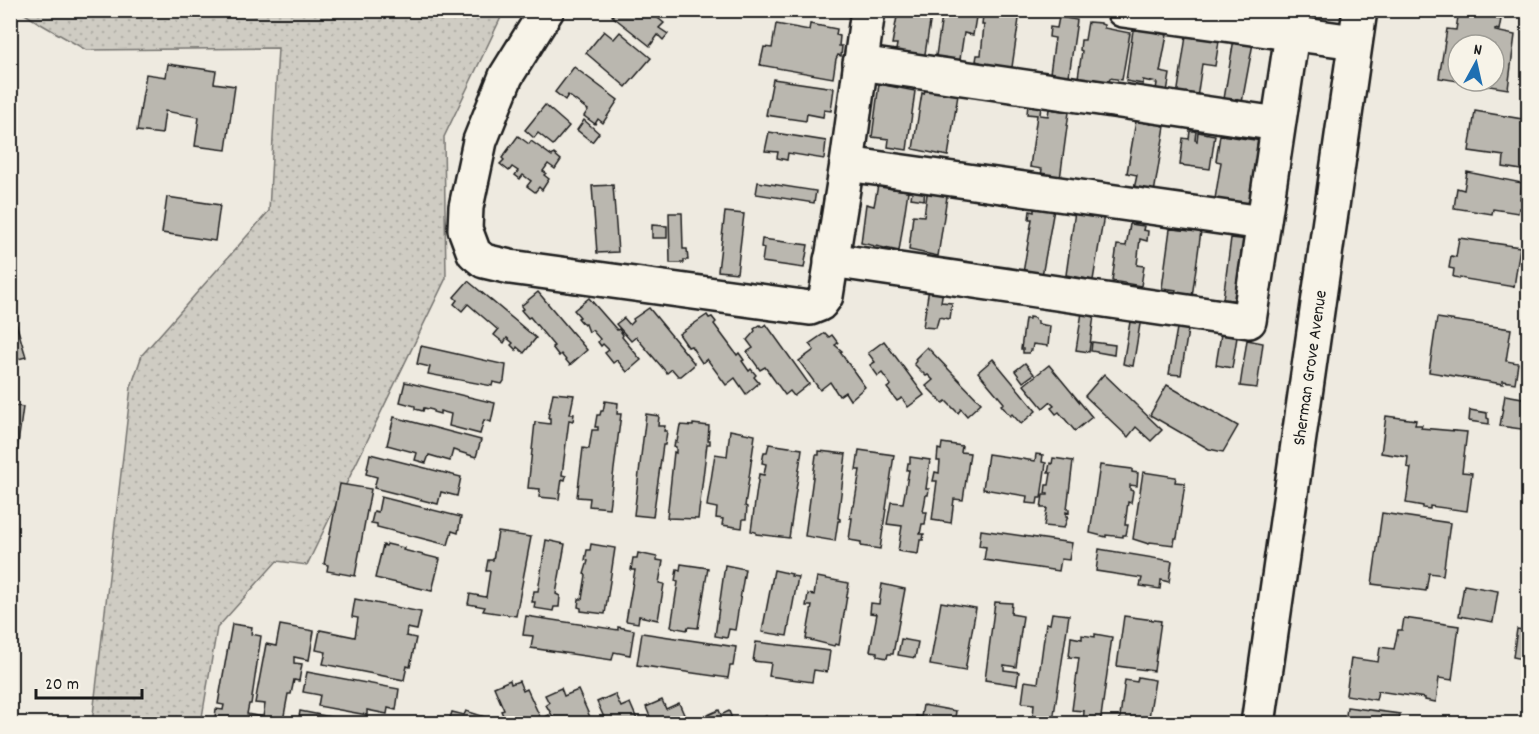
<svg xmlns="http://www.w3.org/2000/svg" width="1539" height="734" viewBox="0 0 1539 734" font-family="Dekko,sans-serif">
<defs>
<pattern id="grass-dots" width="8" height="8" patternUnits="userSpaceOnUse" patternTransform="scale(1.5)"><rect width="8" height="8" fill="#cfccc3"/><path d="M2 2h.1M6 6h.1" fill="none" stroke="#b1afa7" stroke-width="1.8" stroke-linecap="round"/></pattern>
</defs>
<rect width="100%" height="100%" fill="#eeeae0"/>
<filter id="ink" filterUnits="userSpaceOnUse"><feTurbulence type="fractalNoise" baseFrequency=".0167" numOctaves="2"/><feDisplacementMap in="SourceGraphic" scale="12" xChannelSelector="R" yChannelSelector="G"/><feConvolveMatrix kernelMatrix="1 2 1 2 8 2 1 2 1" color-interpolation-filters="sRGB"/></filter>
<g filter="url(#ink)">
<path fill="url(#grass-dots)" stroke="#767470" stroke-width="1.5" d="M20,11H504L444,137L446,278L307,565L277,561L217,628L201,723H92L131,387L142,355L269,211L278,48L86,50L39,23Z"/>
<g fill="#bab7af" stroke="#1c1c1c" stroke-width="1.5" fill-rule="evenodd">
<path d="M617,10H648L664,23L659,28L668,34L663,40L658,35L650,46L612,16Z"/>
<path d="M912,10H932L924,60L895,56L897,44H892L898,11L911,14Z"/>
<path d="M943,10L977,11L973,35L964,33L959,66L935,62Z"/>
<path d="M986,10L1020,12L1012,67H1009L1008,76L979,70L980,62L976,61L977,55H981L984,25H982L983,14H986Z"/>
<path d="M1459,10L1498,11L1497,19H1501L1499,30L1495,29V31L1515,35L1508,89L1439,78L1447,29L1456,30ZM1458,45H1494V81H1458Z"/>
<path d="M1059,17L1077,20L1069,76L1050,73L1055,38L1049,37L1050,27L1057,28Z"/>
<path d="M1088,22L1101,23V24L1104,25V28L1130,33L1122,80L1110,78L1108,86L1077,84L1082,51L1080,50L1081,40H1085Z"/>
<path d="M776,24L809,30L810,24L837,29L836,35L840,36L839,46H842L841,56L838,55L836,59L833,78L760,65L764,47L772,48Z"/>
<path d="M1136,28L1167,35L1160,72L1170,74L1167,92L1156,90L1157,83L1143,80V84L1126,81L1133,30H1135Z"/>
<path d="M604,31L614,39L620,32L651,58L626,87L586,53Z"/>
<path d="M1186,36L1219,41L1215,66L1202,64L1197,98L1177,96Z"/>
<path d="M1234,39L1253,43L1241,108L1223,105Z"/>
<path d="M168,64L216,71L214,83L235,86L226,150L195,146L199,117L165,111L162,134L137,131L146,74L166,77Z"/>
<path d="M574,67L618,100L603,123L598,119L595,124L584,116L588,110L568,95L565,100L555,92Z"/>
<path d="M773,79L834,88L831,111L824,110L823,117L807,114L806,121L766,115Z"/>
<path d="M879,84L915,91L907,150L888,147L889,139L872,137Z"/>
<path d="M925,90L958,95L948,156L913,149L922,93L924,94Z"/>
<path d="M1028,104L1041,105L1040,115L1048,116L1049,109L1069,112L1060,179L1041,176L1042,169L1030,167L1037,115L1027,114Z"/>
<path d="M545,105L569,126L553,145L538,133L534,138L525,130Z"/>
<path d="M1475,111L1528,120V171L1503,167L1504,156L1469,151Z"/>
<path d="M584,120L599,133L592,142L577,130Z"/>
<path d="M1151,120L1160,122V125L1165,126L1154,193L1134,189L1137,175L1127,173L1136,121L1151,124Z"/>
<path d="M1190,131H1196L1195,140L1197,141L1198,132L1215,135L1210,169L1180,165L1183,138L1189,139Z"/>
<path d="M769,132L826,141L824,159L788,153L787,160L777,158L778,152L765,151Z"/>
<path d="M1220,135L1262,141L1252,208L1215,199L1221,162L1216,161Z"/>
<path d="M518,136L529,144L531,141L552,156L554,154L561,160L555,169L548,164L543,171L546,173L544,175L549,179L542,190L539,187L535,192L527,186L531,181L523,175L520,179L515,175L518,171L512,167L509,171L500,164L504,160L502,158Z"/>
<path d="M1467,172L1522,183L1520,199L1524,200L1523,208H1519L1518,213L1493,209L1492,214L1454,208L1457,188L1464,190Z"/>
<path d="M879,180L889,181L888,188L908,191L899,251L861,243L866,204L874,206Z"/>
<path d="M758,182L816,191L814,203L756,194Z"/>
<path d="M613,185L618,252L597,253L592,186Z"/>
<path d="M913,185L925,186L924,200L911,198Z"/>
<path d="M928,187L948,190L938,256L909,250L913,215L924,216Z"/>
<path d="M167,197L220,205L215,241L162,233Z"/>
<path d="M1034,205L1054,209L1042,276L1023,273L1032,219H1029L1030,211L1034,212Z"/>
<path d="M1075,211L1104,215L1093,280L1066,275Z"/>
<path d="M725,212L744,214L737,273L718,271Z"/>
<path d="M669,213H682L683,249H687L688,260H684V263H670Z"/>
<path d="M1130,224L1144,226L1143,230L1148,231L1147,241L1140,239L1137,265L1144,266L1141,286L1112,281L1117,245L1126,246Z"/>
<path d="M652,225L667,226V238H652Z"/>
<path d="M1170,229L1201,231L1192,297L1175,295L1176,290L1162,288Z"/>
<path d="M1231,238L1248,240L1240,301L1223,299Z"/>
<path d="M1459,238L1520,247L1514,287L1453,277L1454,269L1449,268L1451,256L1456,257Z"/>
<path d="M762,239L808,245L804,268L762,262L764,248L761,247Z"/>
<path d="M468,281L536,338L524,353L517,347L516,350L511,345L513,343L507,338L504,343L494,335L498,330L468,304L462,311L454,304L457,300L454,297Z"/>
<path d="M929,288L943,290L941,302L952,303L950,319L939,317L936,328L923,327Z"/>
<path d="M538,292L587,350L570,365L561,354L559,356L552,347L554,346L530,317L528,318L521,310L523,309L521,306Z"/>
<path d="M589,298L617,330L619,329L623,335L622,337L641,360L627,372L617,360L613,363L605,353L609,350L603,344L601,346L598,342L600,339L592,330L589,332L586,324L584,325L578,318L580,317L574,310Z"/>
<path d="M11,306L26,357L10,361V307Z"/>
<path d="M1083,306L1095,308L1089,352L1076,350Z"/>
<path d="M649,308L694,363L693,366L681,376H678L672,369L667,373L636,337L631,341L616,324L624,318L630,325L634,321L633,319Z"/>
<path d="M707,315L709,318L712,317L716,322L714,324L737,355L739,353L744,360L742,361L749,371L751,369L756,375L754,377L759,383L746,394L735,378L726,385L707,359L702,363L691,346L688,347L679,334Z"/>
<path d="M1131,316L1141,318L1133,366L1123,364Z"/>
<path d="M1029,317L1035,318V320L1038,321V324L1050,326L1048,346L1033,344L1032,350H1030L1029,353H1023V349H1021L1025,319H1029Z"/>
<path d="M1437,318L1511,329L1506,361L1518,363L1515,383L1503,381V384L1429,372Z"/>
<path d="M766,324L809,384L794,396L790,391L785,395L765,367L760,370L747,352L753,348L747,340L755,331L754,329L760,325L762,327Z"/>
<path d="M1177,328L1188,330L1181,375L1169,374Z"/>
<path d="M1225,332L1233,333L1232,336L1237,337L1232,368L1216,365L1221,334H1225Z"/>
<path d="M825,333L829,337L832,335L838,343L835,345L842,351L840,352L865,387L850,400L845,392L839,396L830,382L820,390L799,361L814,350L809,344Z"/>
<path d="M1247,340L1263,343L1257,388L1240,386Z"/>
<path d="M884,341L924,395L908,407L902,398L897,401L887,388L891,385L882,373L878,376L870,365L875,362L868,353Z"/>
<path d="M1092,342L1115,345L1114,355L1091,351Z"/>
<path d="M421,346L506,365L504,381L502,384L493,382L492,386L428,374L430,367L417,364Z"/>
<path d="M927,347L981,403L967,416L961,409L958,413L946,401L943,403L926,386L933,380L928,375L926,376L914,364L916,361L915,359Z"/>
<path d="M993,359L1036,411L1021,424L1012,414L1010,416L1001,405L1004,403L978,372Z"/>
<path d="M1025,363L1034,374L1023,382L1015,371Z"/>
<path d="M1049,365L1092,417L1075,431L1059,412L1056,414L1051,408L1054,406L1050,402L1043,408L1024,385Z"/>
<path d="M1104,374L1162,430L1151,441L1136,427L1128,437L1085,396Z"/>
<path d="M405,382L495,403L491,422L484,420L480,434L449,426L451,414L440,411V414L433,412V410L424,408L423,411L415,409V406L400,402Z"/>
<path d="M1167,385L1238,426L1223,452L1209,449L1150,415Z"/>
<path d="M553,393L574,395L570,414H574L573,421L569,420L562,475L566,476L565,480L562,479L559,499L539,497L540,489L528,488L535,422L550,424V418H548Z"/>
<path d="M1505,395L1528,399V430L1500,426Z"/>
<path d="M605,401L618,403L617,414H621L609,508L589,506L590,498L577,497L583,448L589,449L592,430H598V427H595L597,415H600L601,411H603Z"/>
<path d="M10,405L23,407L16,459L10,458Z"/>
<path d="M1470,410L1487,413V418L1489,419V424L1469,421Z"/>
<path d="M646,414L659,416L658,426H665L664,431H667L665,445H663L653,517L634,515Z"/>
<path d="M1386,416L1416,420L1415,425H1422L1421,428L1467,432L1462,472L1472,473L1467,511L1430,506V509L1423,508V506L1406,503L1411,468L1407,467L1408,457L1381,453Z"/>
<path d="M394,417L481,440L476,457L453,450L450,461L429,455L426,463L415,460L417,453L387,445Z"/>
<path d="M693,424L709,426L708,440H710V444H707L698,519L667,518L674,452L676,453V447L674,446L675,441L677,442L680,425L693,426Z"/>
<path d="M730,430L755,435L745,506L747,507L746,519H743L742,528L722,525L723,519L716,518L717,508L707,506L715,454L727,456Z"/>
<path d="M942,443L962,446L961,452L970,453L963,500L954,499L951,523L932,520L937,481H933L935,472L939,473L940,461H937L938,449L941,450Z"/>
<path d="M769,444L802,449L789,538L756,534V532L751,531L759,474L764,475L766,464L762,463L764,452H767Z"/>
<path d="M859,450L894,455L880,549L861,546V542L849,540L852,518H850L852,506H854L860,470H856Z"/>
<path d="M819,451L846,454L838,518L840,519V521H838L835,541L805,536L816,455H819Z"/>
<path d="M370,454L461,477L457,496L441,492L438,504L374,488L377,477L366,474Z"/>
<path d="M988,454L1035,461L1036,454L1043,455L1042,462L1046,463L1041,498H1038L1037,504L1026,503L1027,496L983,489Z"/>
<path d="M910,457L930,460L926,489H929L928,495H926L923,512H927L925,524H922L920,534H924L923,540H920L918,554L898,551L902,526L887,524L891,502L903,503L909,470H907L908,463H910Z"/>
<path d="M1053,458L1073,461L1067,509H1069V513L1066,512V516H1068L1064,528L1044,526L1047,508H1041L1043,495H1048V493H1045L1046,485H1049L1051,473H1048L1050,463L1052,464Z"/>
<path d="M1100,465L1132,469V472L1138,473L1137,486L1130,485V490L1133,491L1131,503L1128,502L1125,525H1128L1126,535H1123V537L1106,535V537L1090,533Z"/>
<path d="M1143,472L1176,477L1175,482L1185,483L1177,538H1175L1174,545L1150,542L1149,544L1133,539Z"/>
<path d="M340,484L371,489L355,576L327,571L328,565L324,564Z"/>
<path d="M381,497L461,517L458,533L452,531L448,545L377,527V524L371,523L374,511L378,512Z"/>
<path d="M1382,513L1450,523L1443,575L1429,573L1426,591L1372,584Z"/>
<path d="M981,530L1072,543L1069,560L1061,559L1059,571L984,560L986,547L979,546Z"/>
<path d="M498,532L531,537L516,616L483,611L485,607L468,604L470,594L486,597L490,571H486L488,560H493Z"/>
<path d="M546,540L565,544L556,594L560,596L559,607H554L553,611L534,608L535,602H532L534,591H538Z"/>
<path d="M387,544L404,548L403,550L440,559L432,591L375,578L383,545L386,546Z"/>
<path d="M591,544L615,548L605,614L581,611V608L578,607L579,599H582L586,575L584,574L588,561L585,560L587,550H590Z"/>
<path d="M1099,549L1172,561L1169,582L1161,580L1160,589L1140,586L1142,578L1096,571Z"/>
<path d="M638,553L657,557V560L663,561L659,583L664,584L658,620L639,616L638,623L626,621L635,570H631L633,558H637Z"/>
<path d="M681,564L708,568L698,628L688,627L687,630L671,627L678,582L675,581L677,569L680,570Z"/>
<path d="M725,565L745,569L735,630L729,629L727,638L715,636Z"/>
<path d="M774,570L792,574L791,576L798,577L787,636L762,632Z"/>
<path d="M817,577L849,583L839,645L835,644L834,646L806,639L812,606H806L808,594L814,595Z"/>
<path d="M882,584L905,589L893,654H888L887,658L877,656V652L870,651L877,614L870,613L871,603L879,604Z"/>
<path d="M1464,585L1498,591L1493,622L1459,616Z"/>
<path d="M355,599L421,612L417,630L407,628L406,636L416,638L410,667L407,666L404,680L323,664L326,652L316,650L320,630L355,637L358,618L352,617Z"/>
<path d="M941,602L976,608L965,671L930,665Z"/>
<path d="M995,602L1012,603L1011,614L1023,616L1016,667L1004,665V670L1019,672L1017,685L985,680Z"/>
<path d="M1052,613L1069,615L1053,721L1033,718L1034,704L1022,703L1025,681L1038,683L1046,623L1050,624Z"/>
<path d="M526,616L618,630V627L634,630L630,655L614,652L612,660L531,648L533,636L523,635Z"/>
<path d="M1124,616L1161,621L1154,671L1117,666Z"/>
<path d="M1404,618L1459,626L1452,680L1439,678L1436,702L1425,700V698L1378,691L1376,700L1346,695L1351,658L1378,662L1380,647L1394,649L1398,630H1402Z"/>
<path d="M232,624L252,627L251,634L261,636L251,704H249L247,714L262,717L260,724L215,717L216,709L223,710L224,705L218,704Z"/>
<path d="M280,625L314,631L309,660L294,657V663L302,664L299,681L294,680L291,694H288L283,721L279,719L278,722L266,721L267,718L263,717L265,704L255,703L266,644L276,646Z"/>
<path d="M1517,629L1528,631V660L1513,657Z"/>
<path d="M642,633L736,647L733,666H730L728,678L637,665Z"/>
<path d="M1095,634L1112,637L1100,724H1083L1084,711L1072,710L1079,658L1069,657L1071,637L1082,639V635L1095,637Z"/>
<path d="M901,639L918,642L915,658L898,655Z"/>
<path d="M756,642L830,651L827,672L814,670L812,682L769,676L771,663L753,661Z"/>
<path d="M307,672L399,689L396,710L388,708L387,714L367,710V715L318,706L320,695L303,692Z"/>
<path d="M1138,677L1155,680L1148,724H1119L1125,680L1137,682Z"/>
<path d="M510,680L511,684L519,681L523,691L527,689L541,719L549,715L553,724H507L501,711L504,710L494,687Z"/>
<path d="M561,688L564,696L578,690L593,724H557L546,705L549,703L545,695Z"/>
<path d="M615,694L621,707L630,703L639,724H607L597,702Z"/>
<path d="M662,700L666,709L679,703L688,724H653L646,707Z"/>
<path d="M923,705L956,711L954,724H914L916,716L921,717Z"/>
<path d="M1347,707L1400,714L1399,724H1345Z"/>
<path d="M719,710L721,715L729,711L734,724H703L701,718Z"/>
<path d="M300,711L366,724H298Z"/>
<path d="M466,711L485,717L483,724H448L452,712L464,715Z"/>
<path d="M766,716L769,722L783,716L786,724H751Z"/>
</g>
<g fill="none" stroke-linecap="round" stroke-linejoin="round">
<defs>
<g id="minor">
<path d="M547,10L506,76L480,141L466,207L465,229L474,253L484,261L510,267L810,308L820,304L826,296L847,164L868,10"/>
<path d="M1123,10L1355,42"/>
<path d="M860,63L1278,124"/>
<path d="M847,164L1263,223"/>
<path d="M831,260L1249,321L1292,34"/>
<path id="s1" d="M1258,724L1360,10"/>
</g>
</defs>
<use href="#minor" stroke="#1c1c1c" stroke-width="38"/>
<use href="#minor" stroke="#f7f3e8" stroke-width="33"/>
</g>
</g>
<g text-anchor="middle" stroke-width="4.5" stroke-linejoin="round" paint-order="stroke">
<g font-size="18" fill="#1c1c1c" stroke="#f7f3e8">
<text dy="6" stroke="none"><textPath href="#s1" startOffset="360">Sherman Grove Avenue</textPath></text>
</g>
</g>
<rect width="1539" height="734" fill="none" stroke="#f7f3e8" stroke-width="36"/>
<rect x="18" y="18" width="1503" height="698" fill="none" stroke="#1c1c1c" stroke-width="2" filter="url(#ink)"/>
<g transform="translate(1476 63) rotate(8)"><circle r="28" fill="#f7f3e8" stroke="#9f9d96" stroke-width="1.5"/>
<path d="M0-4.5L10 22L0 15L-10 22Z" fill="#1f6fb2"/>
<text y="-9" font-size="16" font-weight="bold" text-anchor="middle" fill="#1c1c1c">N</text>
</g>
<path d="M36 689v9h106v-9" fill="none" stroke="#1c1c1c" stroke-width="3"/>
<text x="45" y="689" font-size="18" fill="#1c1c1c" stroke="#f7f3e8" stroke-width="4.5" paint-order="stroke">20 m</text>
</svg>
